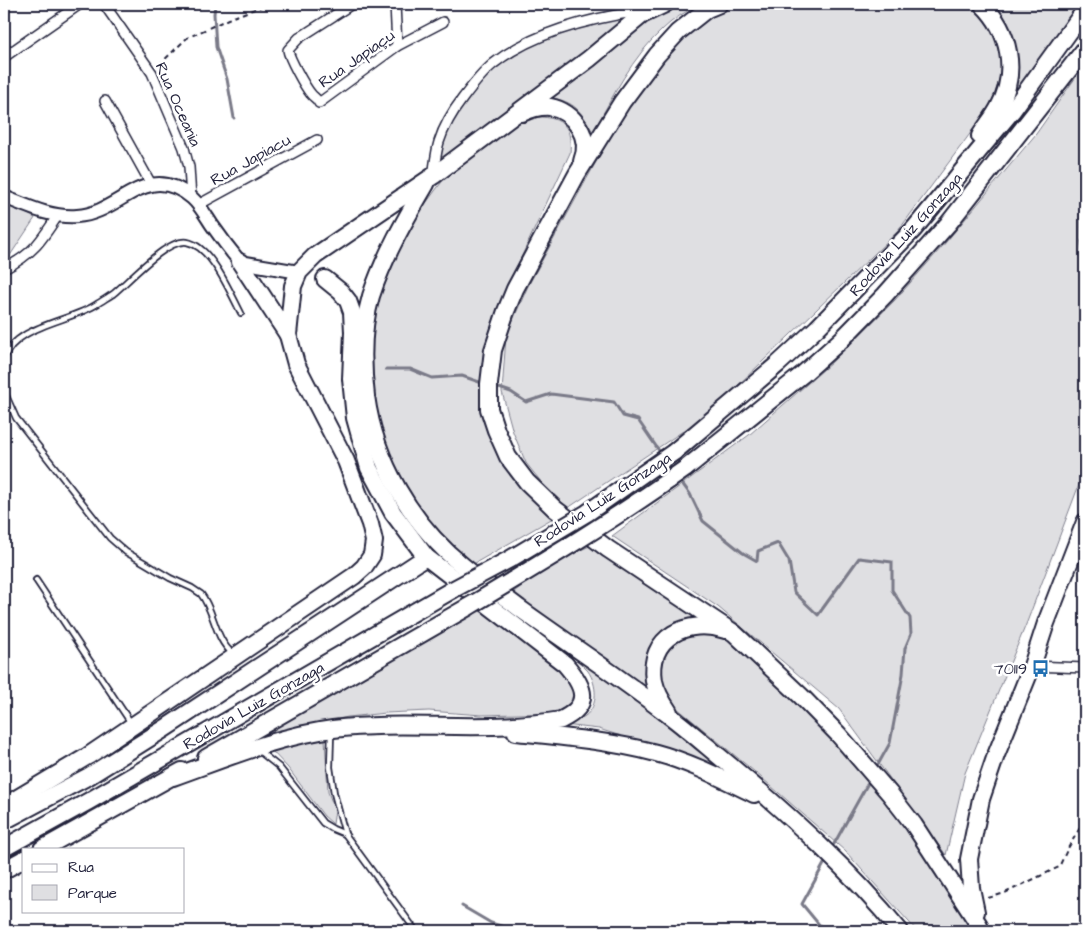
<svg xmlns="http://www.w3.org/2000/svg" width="1089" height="935" viewBox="0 0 1089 935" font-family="'Architects Daughter',sans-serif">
<rect width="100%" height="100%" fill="#fff"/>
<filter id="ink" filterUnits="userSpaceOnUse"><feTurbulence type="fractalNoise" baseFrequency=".02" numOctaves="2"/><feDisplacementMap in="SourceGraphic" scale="10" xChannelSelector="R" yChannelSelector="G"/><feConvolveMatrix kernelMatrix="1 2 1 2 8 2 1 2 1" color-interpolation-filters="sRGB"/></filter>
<g filter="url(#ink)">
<g fill="#dfdfe2" stroke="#80808e">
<path d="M676,4H698C686,12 673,19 663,29C632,57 613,96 593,132C579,109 576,103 550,97L652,17Z"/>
<path d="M735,4H972C1008,39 1007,58 992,104L898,231L707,415L568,508L546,488L526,463L513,432L502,392L506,336L528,286L596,162L649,71L693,27Z"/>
<path d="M994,4H1080L1006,104L1018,66L1011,31Z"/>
<path d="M631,16L437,164C438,157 439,149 441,142C463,89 509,46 563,29C585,22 609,20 631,16Z"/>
<path d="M1085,64V146L1081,160L1080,239L1085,264V469L1027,622L965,773L946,855L839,709L718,607L612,536L749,435L832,362L895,300L941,248L1036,134Z"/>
<path d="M542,117C566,119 572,130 570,153L511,279L486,412L553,518L470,566L423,520L393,475L376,428L371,373L373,316L388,275L414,219L447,175L508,127L532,118Z"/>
<path d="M4,202L35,218L5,263L4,262Z"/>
<path d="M594,544L708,620L678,622L661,634L648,652L646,671L653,694L511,594L554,562Z"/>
<path d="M500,598L721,763L724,775L671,752L599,729L564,725C570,722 579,720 585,716C599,706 597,684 588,671C579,661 566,652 556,644C536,629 517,614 498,599Z"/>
<path d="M475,603L563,666L576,696L572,705L554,713L481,715L429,711L386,713L348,717L260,734Z"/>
<path d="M695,631L721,634L782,685L861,771L909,826L940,872L971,931H917L845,851L755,772L666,699L659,674L664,654L672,646Z"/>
<path d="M325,738L328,792L335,810L333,824L324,816L288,768L271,750Z"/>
</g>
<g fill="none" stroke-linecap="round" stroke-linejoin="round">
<g stroke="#7a7a88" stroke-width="3">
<path d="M215,4L214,14L216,47L227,79L234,118"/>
<path d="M386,369H410L432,378L462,376L485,384"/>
<path d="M493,386L511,392L526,402L551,394L614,402L623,416L638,420L662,455"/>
<path d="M679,479L690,494L703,521L743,553L757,561L758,551L778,543L789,561L794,592L818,615L859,558L892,562V590L910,618L911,634L905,648L903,674L890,743L875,770"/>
<path d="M834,844L868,783"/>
<path d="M462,906L491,923L517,931"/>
<path d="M823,931L821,927L802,904L824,864"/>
</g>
<defs>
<g id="lane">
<path d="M4,359C15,325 70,322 97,304C102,301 108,297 113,294C129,281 166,239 187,242C211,246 230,292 241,313"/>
<path d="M4,391L16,418L110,538L126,552L145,563L170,578L192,588L201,594C215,612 214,638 233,654"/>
<path d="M36,580L131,723"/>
<path d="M331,733L330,767L334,793L345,834L416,931"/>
<path d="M259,751L279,767L323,823L333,829L345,834"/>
</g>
<g id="street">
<path d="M104,4L152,73L184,148L189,167L191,198"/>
<path d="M352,4L299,38L288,50C289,58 305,87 311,94C314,98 317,98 319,103L397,46L443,22"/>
<path d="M395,4L397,46"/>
<path d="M4,57L80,4"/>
<path d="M105,101L151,184"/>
<path d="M433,176C435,164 436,152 439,142C444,126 453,111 463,98C472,86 481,74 493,64C532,33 592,18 640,11"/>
<path d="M198,205L317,140"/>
<path d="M4,269C33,254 41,241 58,215"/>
<path d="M1032,666L1085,668"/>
</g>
<path id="secondary" d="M4,197C27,206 51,218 77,216C120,214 146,159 192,198C200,205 206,216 212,225C221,238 230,250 240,262L299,272"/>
<g id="highway">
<path d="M719,4L707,9L678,32L657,55L622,102L577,174L515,289L506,311L493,350L489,384V409L496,430L508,457L527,482L555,509L608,549L734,633L801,696L838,734L890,794L914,825L979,925"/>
<path d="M522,113C531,109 540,106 550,107C574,111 592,138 582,161"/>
<path d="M980,136C986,126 994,117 999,107C1018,72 1010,31 982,4"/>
<path d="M426,184C405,220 384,256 371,296C362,327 362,364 366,396C375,462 411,524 463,566C481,581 501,594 519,608C569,644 621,678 670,716C691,732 711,750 732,767C792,818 850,870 900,931"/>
<path d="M240,262L288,335"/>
<path d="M674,452L778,364L817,328L913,230L1012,111L1085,10"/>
<path d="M685,469L803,374L841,340L885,295L948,224L1085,49"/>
<path d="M669,712C663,703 656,692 654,681C647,636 688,618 725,630"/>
<path d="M516,732C563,737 610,741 656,753C690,762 723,779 754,794"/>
<path d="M206,758L468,607"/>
<path d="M173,777C224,759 278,736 333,729C409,720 485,733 561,720C592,705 585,687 565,664L426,557L393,513L369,468L355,418L351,379L353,332L352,312L348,301L341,292L325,279"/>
<path d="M4,806L88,756L354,576L364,567L372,555L374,541L370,524L346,461L296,364L288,335L293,286L299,272L315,256L433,176L589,59L642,15L665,4"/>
<path d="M4,821L89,776L164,729L426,557"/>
<path d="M4,848L89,801L452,590"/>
<path d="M42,849L182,771"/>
<path d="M4,870L24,859"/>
<path d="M976,912L971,888L969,859L981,799L996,755L1032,666L1046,623L1085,522"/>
</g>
</defs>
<use href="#lane" stroke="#22223b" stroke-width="8"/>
<use href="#street" stroke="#22223b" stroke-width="12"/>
<use href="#secondary" stroke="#22223b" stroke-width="16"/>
<use href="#highway" stroke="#22223b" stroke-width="20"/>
<g stroke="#22223b" stroke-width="2" stroke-dasharray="5 4" stroke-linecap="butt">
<path d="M159,65L187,38L228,19L260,7L264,4"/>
<path d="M988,898L1005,893L1059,867L1067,850L1085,819"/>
</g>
<use href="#lane" stroke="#fff" stroke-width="4.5"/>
<use href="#street" stroke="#fff" stroke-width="9"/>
<use href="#secondary" stroke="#fff" stroke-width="12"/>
<use href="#highway" stroke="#fff" stroke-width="16"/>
<defs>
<g id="highway-bridge">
<path d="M452,590L510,559L587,513L674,452"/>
<path d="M468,607C542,563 615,519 685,469"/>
</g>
</defs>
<use href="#highway-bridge" stroke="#22223b" stroke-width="20" stroke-linecap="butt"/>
<use href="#highway-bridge" stroke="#fff" stroke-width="16"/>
</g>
</g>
<defs>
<symbol id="bus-bare" viewBox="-9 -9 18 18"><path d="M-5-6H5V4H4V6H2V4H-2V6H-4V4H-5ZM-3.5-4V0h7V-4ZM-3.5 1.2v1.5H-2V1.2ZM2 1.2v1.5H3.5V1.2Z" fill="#1f6fb2" stroke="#fff" stroke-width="2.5" paint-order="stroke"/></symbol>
</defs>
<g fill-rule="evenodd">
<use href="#bus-bare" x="1028" y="656" width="25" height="25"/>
</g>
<g text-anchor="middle" stroke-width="5" stroke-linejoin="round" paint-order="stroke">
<g font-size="16" fill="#22223b" stroke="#fff">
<text transform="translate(356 58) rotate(-35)" y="6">Rua Japiaçu</text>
<text transform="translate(179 104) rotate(66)" y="6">Rua Oceania</text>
<text transform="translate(250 159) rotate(-29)" y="6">Rua Japiacu</text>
<text transform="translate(905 234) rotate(-48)" y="6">Rodovia Luiz Gonzaga</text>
<text transform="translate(602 499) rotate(-33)" y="6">Rodovia Luiz Gonzaga</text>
<text transform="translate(253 705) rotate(-30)" y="6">Rodovia Luiz Gonzaga</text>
</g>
<g font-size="16" fill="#22223b" stroke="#fff" text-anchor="end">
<text x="1027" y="674">70119</text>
</g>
</g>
<rect width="1089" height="935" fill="none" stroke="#fff" stroke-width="20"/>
<rect x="10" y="10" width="1069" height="915" fill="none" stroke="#22223b" stroke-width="2" filter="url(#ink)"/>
<rect x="22" y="848" width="162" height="65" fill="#ffffff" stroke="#a7a7b1"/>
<rect x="32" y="864" width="25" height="8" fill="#ffffff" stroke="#a7a7b1"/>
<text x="68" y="872" font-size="15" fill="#22223b">Rua</text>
<rect x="32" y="885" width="25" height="15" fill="#dfdfe2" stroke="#a7a7b1"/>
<text x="68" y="898" font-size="15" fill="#22223b">Parque</text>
</svg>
